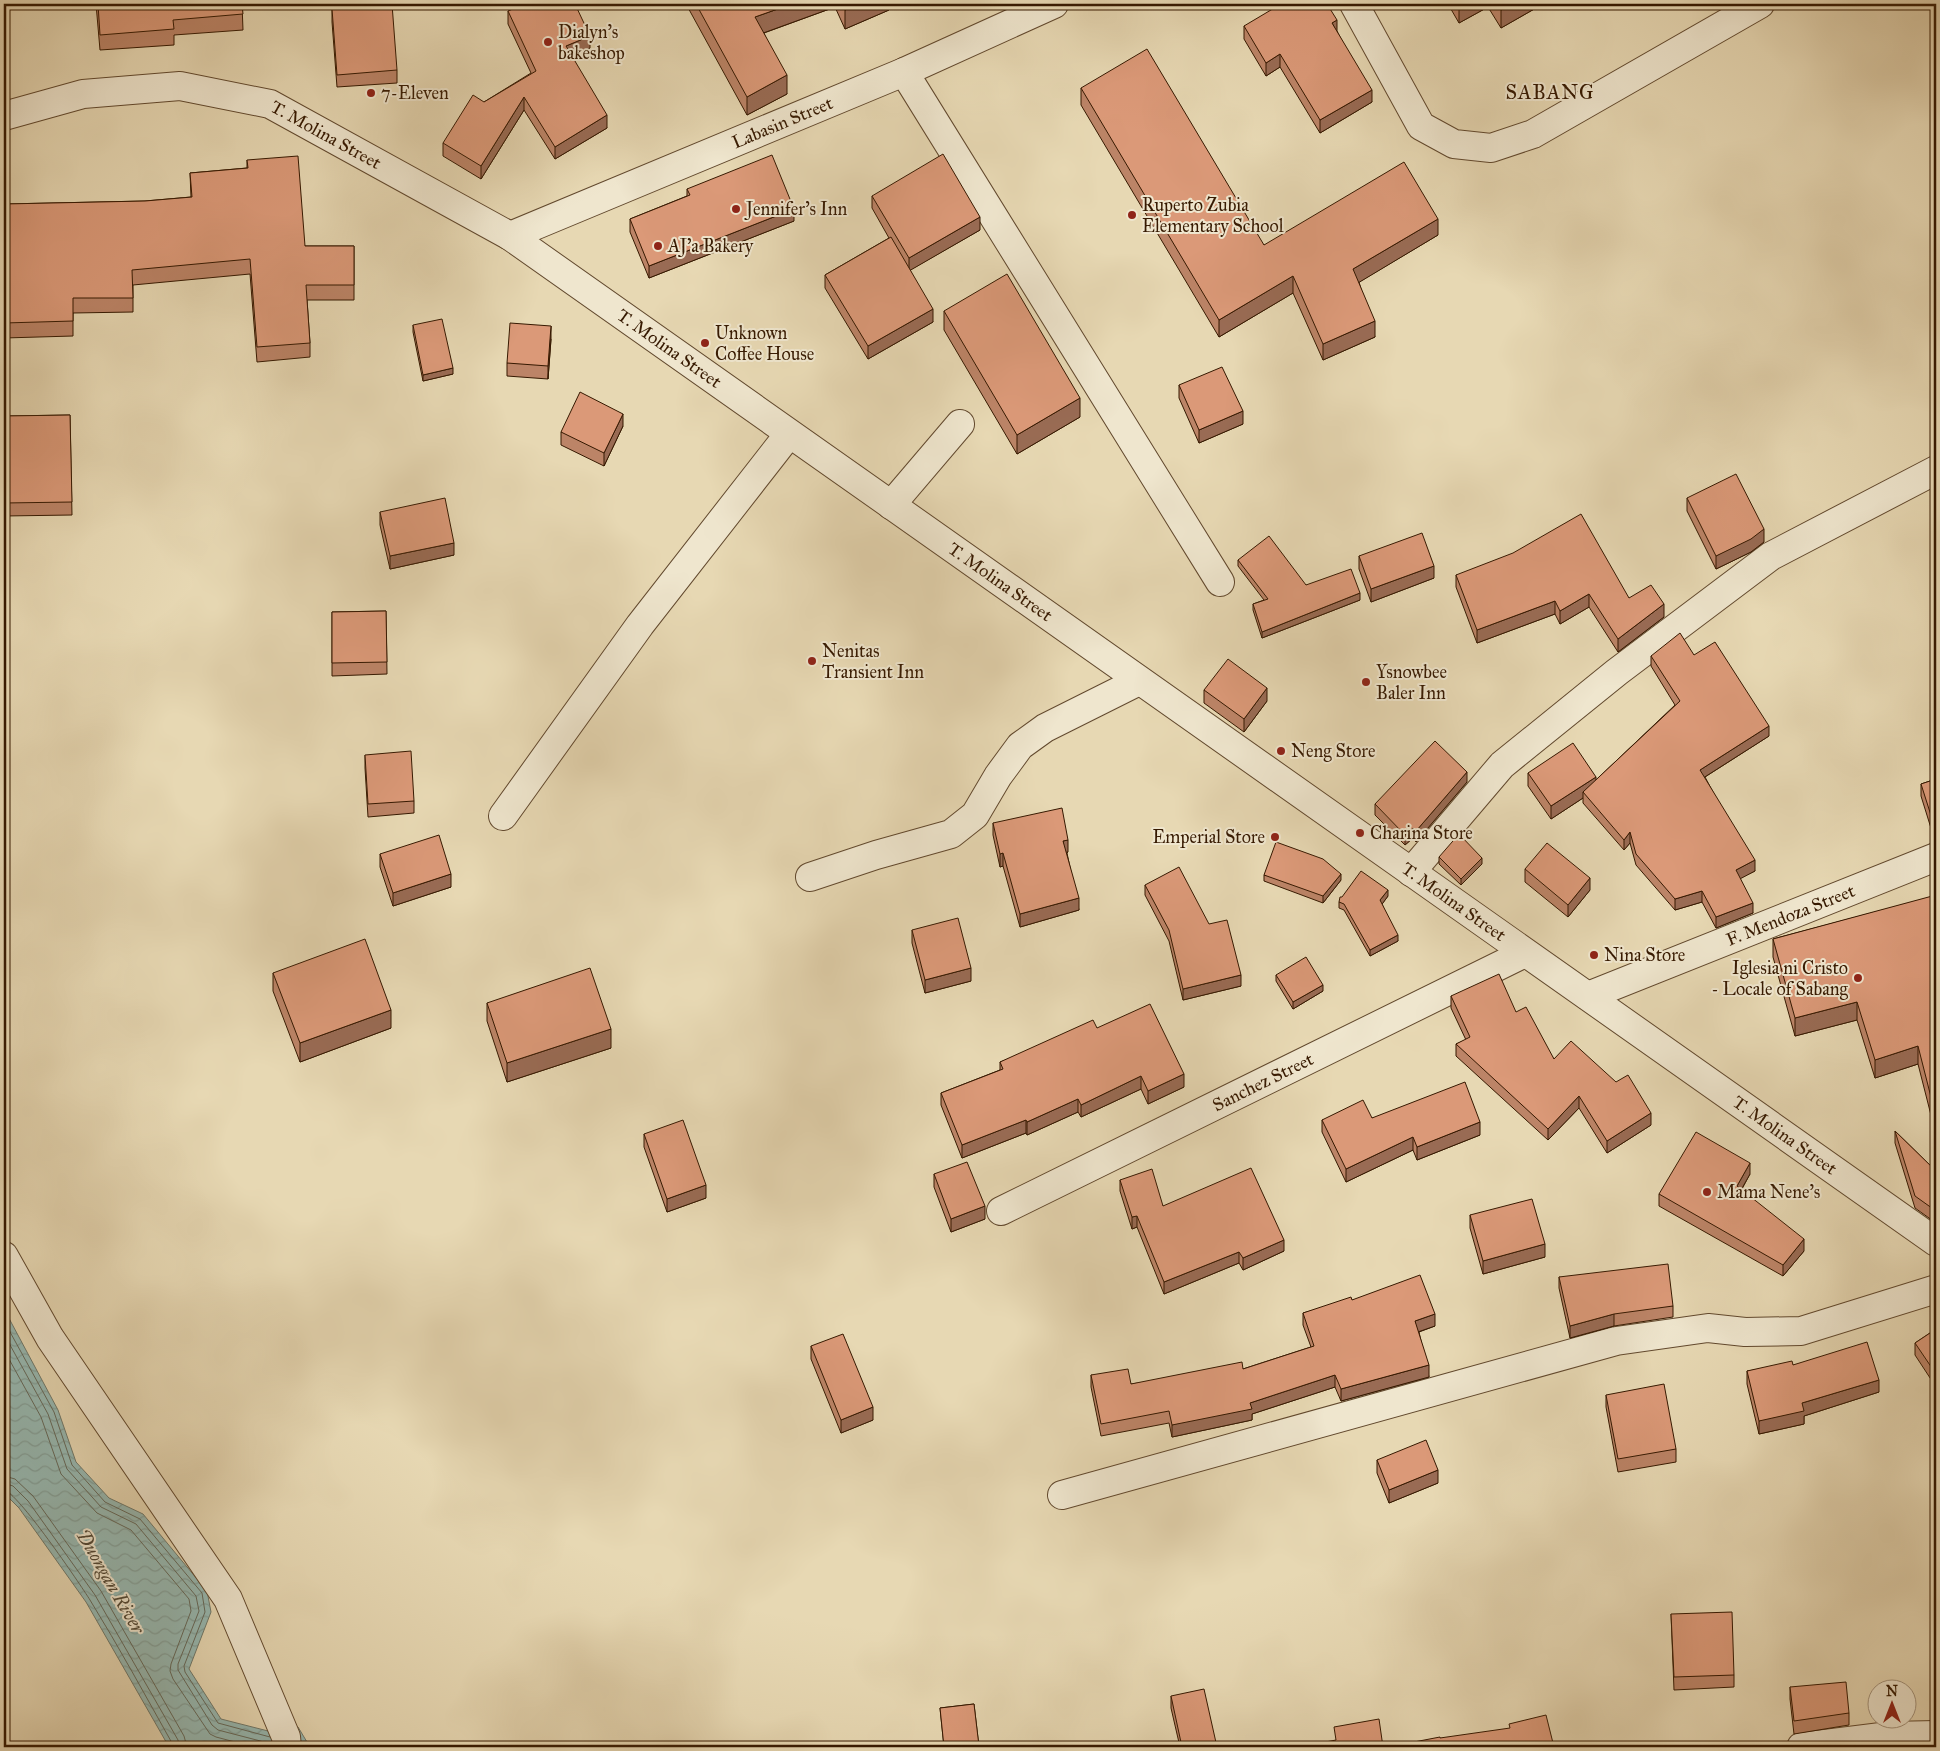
<svg xmlns="http://www.w3.org/2000/svg" width="1940" height="1751" viewBox="0 0 1940 1751" font-family="'IM FELL Great Primer',serif">
<defs>
<pattern id="water-waves" width="16" height="10" patternUnits="userSpaceOnUse" patternTransform="scale(1.25)"><rect width="16" height="10" fill="#97b9b2"/><path d="M0 5q4-4 8 0t8 0" fill="none" stroke="#839e97"/></pattern>
</defs>
<rect width="100%" height="100%" fill="#e7d8b3"/>
<filter id="stains"><feTurbulence type="fractalNoise" baseFrequency=".004" numOctaves="4"/><feColorMatrix values="0 0 0 0 .2 0 0 0 0 .09 0 0 0 0 .02 0 0 0 .5 -.17"/></filter>
<radialGradient id="worn" r=".72"><stop offset=".6" stop-color="#630" stop-opacity="0"/><stop offset="1" stop-color="#630" stop-opacity=".3"/></radialGradient>
<path fill="url(#water-waves)" stroke="#70796b" d="M4,1309L58,1410L76,1462L109,1498L143,1514L207,1591L211,1612L189,1669L221,1719L272,1732L298,1727L310,1747H169L86,1602L19,1508L4,1493Z"/>
<g fill="none" stroke-linecap="round" stroke-linejoin="round">
<g stroke="#66695a" stroke-width="1">
<path d="M4,1321L54,1412L72,1465L105,1502L140,1519L202,1593L205,1612L184,1666L185,1672L218,1723L270,1737"/>
<path d="M4,1334L48,1414L67,1469L101,1507L136,1524L196,1596L199,1611L178,1664V1670L212,1725L218,1730L272,1744"/>
<path d="M4,1350L41,1417L61,1474L97,1513L131,1530L189,1599L191,1611L171,1664L170,1671L173,1679L210,1734L216,1737L254,1747"/>
<path d="M4,1476L15,1479L33,1496L101,1591L184,1736L187,1747"/>
<path d="M4,1483L13,1486L28,1501L95,1595L178,1740L179,1747"/>
<path d="M4,1490C17,1491 80,1584 90,1600C119,1647 145,1695 172,1743L173,1747"/>
</g>
<defs>
<g id="minor">
<path d="M1354,4L1421,126L1454,144L1491,148L1533,134L1760,4"/>
<path d="M904,72L1220,582"/>
<path id="s1" d="M4,116L83,94L180,86L270,104L510,236L1936,1242"/>
<path id="s2" d="M510,236L904,72L1054,4"/>
<path d="M891,505L960,424"/>
<path d="M503,816L640,625L789,434"/>
<path d="M1411,872L1502,765L1617,672L1771,556L1936,470"/>
<path d="M810,877L876,855L951,834L975,815L998,776L1020,746L1045,728L1139,681"/>
<path id="s3" d="M1588,996L1936,857"/>
<path id="s4" d="M1001,1211L1525,953"/>
<path d="M4,1256L50,1338L228,1599L286,1737L287,1747"/>
<path d="M1062,1495L1616,1341L1708,1328L1745,1332L1801,1331L1936,1289"/>
<path d="M1801,1747L1889,1736L1936,1735"/>
</g>
</defs>
<use href="#minor" stroke="#62492e" stroke-width="30"/>
<use href="#minor" stroke="#efe6ce" stroke-width="28"/>
</g>
<g fill="#bc8467" stroke="#361901">
<path d="M96,4H242L243,30L174,35V45L100,50Z"/>
<path d="M686,4H889V10L845,29L835,7L764,33L787,94L747,115Z"/>
<path d="M1448,4H1543L1501,28L1488,7L1459,23Z"/>
<path d="M332,9L397,70V83L337,87L332,22Z"/>
<path d="M508,11L590,48L572,56L607,128L555,159L524,110L481,179L443,156V143L484,102L531,73L508,24Z"/>
<path d="M1244,26L1337,31L1372,102L1320,133L1280,67L1266,76L1244,39Z"/>
<path d="M1081,88L1264,245L1438,235L1359,282L1375,337L1323,360L1293,293L1219,337L1081,105Z"/>
<path d="M247,160L305,246H354V300H307L310,343V357L257,362L250,274L133,285V312L73,313V336L4,338V204L145,201L191,197L190,173L247,168Z"/>
<path d="M687,189L794,221L649,278L630,232V219L687,196Z"/>
<path d="M872,196L980,230L910,270L933,322L868,359L825,288V275L889,238L872,208Z"/>
<path d="M944,311L1080,417L1017,454L944,330Z"/>
<path d="M413,325L453,374L423,381L413,332Z"/>
<path d="M551,339L548,379L507,376V363Z"/>
<path d="M1179,385L1243,424L1199,443L1179,398Z"/>
<path d="M70,415L72,515L4,516V416Z"/>
<path d="M623,426L604,466L561,445V432Z"/>
<path d="M1687,498L1764,542L1751,552L1716,569L1687,511Z"/>
<path d="M380,512L454,555L390,569L380,525Z"/>
<path d="M1359,556L1434,578L1371,602L1359,569Z"/>
<path d="M1238,560L1306,585L1360,600L1262,638L1253,610V604L1264,600L1238,566Z"/>
<path d="M1456,575L1629,598L1664,617L1618,652L1589,607L1560,624L1555,614L1477,643L1456,587Z"/>
<path d="M386,611L387,674L332,676V612Z"/>
<path d="M1694,655L1769,736L1705,777L1755,871L1740,878L1753,913L1716,928L1702,902L1675,910L1636,865L1630,843L1624,850L1583,803V798L1551,819L1528,786V773L1596,780L1675,705L1651,666V656Z"/>
<path d="M1204,690L1267,701L1244,732L1204,703Z"/>
<path d="M365,755L414,801V813L368,817L365,768Z"/>
<path d="M1936,779L1935,841L1921,796V784Z"/>
<path d="M1467,782L1416,842L1413,838L1405,845L1375,815V804Z"/>
<path d="M993,823L1068,852L1067,853L1079,910L1020,927L1003,866L1000,867L993,835Z"/>
<path d="M380,854L451,887L393,906L380,867Z"/>
<path d="M1439,857L1482,864L1461,885L1439,864Z"/>
<path d="M1525,869L1590,890L1568,917L1525,882Z"/>
<path d="M1264,875L1341,880L1323,903L1264,881Z"/>
<path d="M1145,885L1241,986L1183,1000L1169,941L1145,895Z"/>
<path d="M1388,896L1382,904L1398,941L1370,956L1344,910L1339,908V902Z"/>
<path d="M1936,896V1126L1934,1127L1918,1064L1875,1078L1857,1020L1795,1036L1773,957V939Z"/>
<path d="M912,930L971,981L925,993L912,943Z"/>
<path d="M273,973L391,1028L300,1062L273,991Z"/>
<path d="M1276,975L1323,991L1293,1009L1276,981Z"/>
<path d="M1451,996L1516,1012L1554,1059L1651,1125L1607,1153L1579,1108L1548,1140L1456,1056V1044L1466,1040L1451,1008Z"/>
<path d="M487,1003L611,1048L507,1082L487,1021Z"/>
<path d="M1097,1028L1184,1087L1148,1104L1141,1089L1081,1117L1078,1112L1027,1135L1026,1133L962,1158L941,1105V1093L1000,1070V1062Z"/>
<path d="M1372,1118L1480,1135L1417,1160L1413,1150L1346,1182L1322,1132V1120Z"/>
<path d="M1895,1131L1936,1171V1223L1915,1208L1895,1143Z"/>
<path d="M644,1134L706,1198L667,1212L644,1147Z"/>
<path d="M934,1174L985,1219L951,1232L934,1187Z"/>
<path d="M1750,1174L1742,1189L1804,1251L1783,1276L1659,1206V1194Z"/>
<path d="M1120,1180L1163,1206L1284,1251L1243,1270L1239,1263L1164,1294L1137,1227L1132,1229L1120,1191Z"/>
<path d="M1470,1215L1545,1257L1483,1274L1470,1228Z"/>
<path d="M1559,1277L1673,1306V1317L1614,1326L1570,1338L1559,1288Z"/>
<path d="M1352,1300L1435,1326L1419,1332L1429,1377L1341,1401L1335,1387L1252,1414V1420L1172,1437L1169,1423L1101,1436L1091,1387V1375L1131,1384L1243,1369L1311,1347L1303,1325V1313Z"/>
<path d="M1936,1329V1387L1915,1355V1343Z"/>
<path d="M811,1346L873,1420L841,1433L811,1359Z"/>
<path d="M1793,1365L1879,1392L1804,1416V1424L1759,1434L1747,1384V1371Z"/>
<path d="M1606,1395L1676,1449V1462L1618,1472L1606,1407Z"/>
<path d="M1377,1460L1438,1483L1389,1503L1377,1473Z"/>
<path d="M1671,1614L1734,1675V1687L1674,1690Z"/>
<path d="M1790,1687L1849,1713V1725L1794,1734L1790,1699Z"/>
<path d="M1171,1696L1217,1747H1180L1171,1708Z"/>
<path d="M974,1704L979,1747H944L940,1708Z"/>
</g>
<g fill="#996b54" stroke="#361901">
<path d="M792,4H835V7L755,36V17Z"/>
<path d="M860,4H889V10L845,29V10Z"/>
<path d="M1459,4H1488V7L1459,23Z"/>
<path d="M1511,4H1543L1501,28V10Z"/>
<path d="M1337,20V33L1332,23Z"/>
<path d="M590,36V48L566,59V46Z"/>
<path d="M1280,54V67L1266,76V63Z"/>
<path d="M787,75V94L747,115V97Z"/>
<path d="M1372,90V102L1320,133V120Z"/>
<path d="M524,97V110L481,179V166Z"/>
<path d="M607,115V128L555,159V147Z"/>
<path d="M794,209V221L649,278V266Z"/>
<path d="M980,217V230L909,271V258Z"/>
<path d="M1438,219V235L1353,286V269Z"/>
<path d="M1293,276V293L1219,337V320Z"/>
<path d="M933,309V322L868,359V346Z"/>
<path d="M1375,321V337L1323,360V344Z"/>
<path d="M551,326V339L548,379V366Z"/>
<path d="M453,368V374L423,381V375Z"/>
<path d="M1080,398V417L1017,454V435Z"/>
<path d="M1243,411V424L1199,443V430Z"/>
<path d="M623,414V426L604,466V453Z"/>
<path d="M1764,529V542L1751,552L1716,569V556Z"/>
<path d="M454,543V555L390,569V556Z"/>
<path d="M1434,566V578L1371,602V589Z"/>
<path d="M1360,593V600L1262,638V632Z"/>
<path d="M1589,594V607L1560,624V611Z"/>
<path d="M1555,601V614L1477,643V630Z"/>
<path d="M1664,604V617L1618,652V639Z"/>
<path d="M1267,688V701L1244,732V719Z"/>
<path d="M1769,726V736L1700,780V770Z"/>
<path d="M1467,772V782L1416,842V831Z"/>
<path d="M1596,777V790L1583,792V798L1551,819V806Z"/>
<path d="M1413,828V838L1405,845V835Z"/>
<rect x="1935" y="828" width="1" height="13"/>
<path d="M1630,832V843L1624,850V840Z"/>
<path d="M1068,840V852L1063,853V841Z"/>
<path d="M1003,853V866L1000,867V854Z"/>
<path d="M1482,858V864L1461,885V879Z"/>
<path d="M1755,860V871L1736,881V870Z"/>
<path d="M451,874V887L393,906V893Z"/>
<path d="M1341,874V880L1323,903V896Z"/>
<path d="M1590,878V890L1568,917V905Z"/>
<path d="M1388,890V896L1380,907V900Z"/>
<path d="M1702,891V902L1675,910V899Z"/>
<path d="M1079,898V910L1020,927V914Z"/>
<path d="M1753,903V913L1716,928V917Z"/>
<path d="M1398,935V941L1370,956V950Z"/>
<path d="M971,968V981L925,993V980Z"/>
<path d="M1241,975V986L1183,1000V989Z"/>
<path d="M1323,985V991L1293,1009V1002Z"/>
<path d="M1857,1002V1020L1795,1036V1018Z"/>
<path d="M391,1010V1028L300,1062V1043Z"/>
<path d="M611,1029V1048L507,1082V1063Z"/>
<path d="M1918,1046V1064L1875,1078V1060Z"/>
<path d="M1184,1074V1087L1148,1104V1091Z"/>
<path d="M1141,1076V1089L1081,1117V1105Z"/>
<path d="M1579,1096V1108L1548,1140V1129Z"/>
<path d="M1078,1099V1112L1027,1135V1122Z"/>
<path d="M1936,1108V1126L1934,1127V1109Z"/>
<path d="M1651,1113V1125L1607,1153V1141Z"/>
<path d="M1026,1120V1133L962,1158V1145Z"/>
<path d="M1480,1122V1135L1417,1160V1147Z"/>
<path d="M1413,1137V1150L1346,1182V1169Z"/>
<path d="M1750,1163V1174L1737,1197V1186Z"/>
<path d="M706,1185V1198L667,1212V1199Z"/>
<path d="M985,1206V1219L951,1232V1219Z"/>
<path d="M1137,1216V1227L1132,1229V1217Z"/>
<path d="M1804,1239V1251L1783,1276V1265Z"/>
<path d="M1284,1240V1251L1243,1270V1258Z"/>
<path d="M1545,1244V1257L1483,1274V1261Z"/>
<path d="M1239,1252V1263L1164,1294V1282Z"/>
<path d="M1435,1314V1326L1415,1333V1321Z"/>
<path d="M1614,1314V1326L1570,1338V1326Z"/>
<path d="M1429,1365V1377L1341,1401V1389Z"/>
<path d="M1335,1375V1387L1252,1414V1420L1172,1437V1425L1250,1403Z"/>
<path d="M1879,1380V1392L1804,1416V1424L1759,1434V1421L1802,1403Z"/>
<path d="M873,1407V1420L841,1433V1420Z"/>
<path d="M1438,1470V1483L1389,1503V1490Z"/>
</g>
<g fill="#db9978" stroke="#361901">
<path d="M98,4H242L243,14L173,20L174,29L100,35Z"/>
<path d="M392,4L397,70L337,75L332,9Z"/>
<path d="M525,4H575L590,36L566,46L607,115L555,147L524,97L481,166L443,143L473,95L484,102L536,71L508,11Z"/>
<path d="M696,4H792L755,17L787,75L747,97Z"/>
<path d="M842,4H860L845,10Z"/>
<path d="M1281,4H1327L1337,20L1332,23L1372,90L1320,120L1280,54L1266,63L1244,26Z"/>
<path d="M1497,4H1511L1501,10Z"/>
<path d="M1147,49L1264,245L1404,162L1438,219L1353,269L1375,321L1323,344L1293,276L1219,320L1081,88Z"/>
<path d="M943,154L980,217L909,258L872,196Z"/>
<path d="M772,155L794,209L649,266L630,219L690,195L687,189Z"/>
<path d="M298,156L305,246H354V285H306L310,343L257,347L250,259L132,270L133,298H73V321L4,323V204L145,201L192,197L190,173L248,168L247,160Z"/>
<path d="M891,237L933,309L868,346L825,275Z"/>
<path d="M1007,274L1080,398L1017,435L944,311Z"/>
<path d="M442,319L453,368L423,375L413,325Z"/>
<path d="M510,323L551,326L548,366L507,363Z"/>
<path d="M1222,367L1243,411L1199,430L1179,385Z"/>
<path d="M580,392L623,414L604,453L561,432Z"/>
<path d="M70,415L72,502L4,503V416Z"/>
<path d="M1736,474L1764,529L1751,539L1716,556L1687,498Z"/>
<path d="M445,498L454,543L390,556L380,512Z"/>
<path d="M1581,514L1629,598L1651,585L1664,604L1618,639L1589,594L1560,611L1555,601L1477,630L1456,575L1513,553Z"/>
<path d="M1422,533L1434,566L1371,589L1359,556Z"/>
<path d="M1269,536L1306,585L1351,569L1360,593L1262,632L1253,604L1268,599L1238,560Z"/>
<path d="M386,611L387,662L332,663V612Z"/>
<path d="M1680,633L1694,655L1715,642L1769,726L1700,770L1755,860L1736,870L1753,903L1716,917L1702,891L1675,899L1636,854L1630,832L1624,840L1583,792L1680,701L1651,656Z"/>
<path d="M1228,659L1267,688L1244,719L1204,690Z"/>
<path d="M1435,741L1467,772L1416,831L1413,828L1405,835L1375,804Z"/>
<path d="M1573,743L1596,777L1551,806L1528,773Z"/>
<path d="M411,751L414,801L368,804L365,755Z"/>
<path d="M1936,779V828H1935L1921,784Z"/>
<path d="M1062,808L1068,840L1063,841L1079,898L1020,914L1003,853L1000,854L993,823Z"/>
<path d="M1459,834L1482,858L1461,879L1439,857Z"/>
<path d="M439,835L451,874L393,893L380,854Z"/>
<path d="M1276,842L1323,859L1341,874L1323,896L1264,875Z"/>
<path d="M1547,843L1590,878L1568,905L1525,869Z"/>
<path d="M1179,867L1209,924L1227,920L1241,975L1183,989L1169,930L1145,885Z"/>
<path d="M1361,871L1388,890L1380,900L1398,935L1370,950L1344,904L1339,902L1340,897H1342Z"/>
<path d="M1936,895V1108L1934,1109L1918,1046L1875,1060L1857,1002L1795,1018L1773,939Z"/>
<path d="M958,918L971,968L925,980L912,930Z"/>
<path d="M365,939L391,1010L300,1043L273,973Z"/>
<path d="M1306,957L1323,985L1293,1002L1276,975Z"/>
<path d="M590,968L611,1029L507,1063L487,1003Z"/>
<path d="M1499,974L1516,1012L1526,1007L1554,1059L1571,1041L1616,1082L1628,1075L1651,1113L1607,1141L1579,1096L1548,1129L1456,1044L1470,1037L1451,996Z"/>
<path d="M1150,1004L1184,1074L1148,1091L1141,1076L1081,1105L1078,1099L1027,1122L1026,1120L962,1145L941,1093L1003,1069L1000,1062L1093,1020L1097,1028Z"/>
<path d="M1465,1082L1480,1122L1417,1147L1413,1137L1346,1169L1322,1120L1363,1100L1372,1118Z"/>
<path d="M683,1120L706,1185L667,1199L644,1134Z"/>
<path d="M1895,1131L1936,1171V1211L1915,1196Z"/>
<path d="M1696,1132L1750,1163L1737,1186L1804,1239L1783,1265L1659,1194Z"/>
<path d="M967,1162L985,1206L951,1219L934,1174Z"/>
<path d="M1251,1168L1284,1240L1243,1258L1239,1252L1164,1282L1137,1216L1132,1217L1120,1180L1152,1169L1163,1206Z"/>
<path d="M1532,1199L1545,1244L1483,1261L1470,1215Z"/>
<path d="M1668,1264L1673,1306L1614,1314L1570,1326L1559,1277Z"/>
<path d="M1420,1275L1435,1314L1415,1321L1429,1365L1341,1389L1335,1375L1250,1403L1252,1409L1172,1425L1169,1411L1101,1424L1091,1375L1128,1369L1131,1384L1242,1362L1243,1369L1314,1346L1303,1313L1351,1297L1352,1300Z"/>
<path d="M1936,1329V1374L1915,1343Z"/>
<path d="M843,1334L873,1407L841,1420L811,1346Z"/>
<path d="M1867,1342L1879,1380L1802,1403L1804,1411L1759,1421L1747,1371L1792,1361L1793,1365Z"/>
<path d="M1664,1384L1676,1449L1618,1459L1606,1395Z"/>
<path d="M1426,1440L1438,1470L1389,1490L1377,1460Z"/>
<path d="M1732,1612L1734,1675L1674,1677L1671,1614Z"/>
<path d="M1846,1682L1849,1713L1794,1721L1790,1687Z"/>
<path d="M1204,1689L1217,1747H1182L1171,1696Z"/>
<path d="M974,1704L979,1746L968,1747H944L940,1708Z"/>
<path d="M1546,1715L1554,1747H1388L1440,1737V1738L1510,1728L1509,1724Z"/>
<path d="M1379,1719L1383,1747H1304V1746L1336,1740L1334,1727Z"/>
</g>
<g fill="#8f2418" stroke="#efe6ce" stroke-width="2">
<circle cx="548" cy="42" r="5"/>
<circle cx="371" cy="93" r="5"/>
<circle cx="736" cy="209" r="5"/>
<circle cx="1132" cy="215" r="5"/>
<circle cx="658" cy="246" r="5"/>
<circle cx="705" cy="343" r="5"/>
<circle cx="812" cy="661" r="5"/>
<circle cx="1366" cy="682" r="5"/>
<circle cx="1281" cy="751" r="5"/>
<circle cx="1360" cy="833" r="5"/>
<circle cx="1275" cy="837" r="5"/>
<circle cx="1594" cy="955" r="5"/>
<circle cx="1858" cy="978" r="5"/>
<circle cx="1707" cy="1192" r="5"/>
</g>
<g text-anchor="middle" stroke-width="4" stroke-linejoin="round" paint-order="stroke">
<g font-size="18" fill="#361901" stroke="#efe6ce" text-anchor="start">
<text x="558" y="38">Dialyn’s<tspan x="558" dy="21">bakeshop</tspan></text>
<text x="381" y="99">7-Eleven</text>
<text x="1142" y="211">Ruperto Zubia<tspan x="1142" dy="21">Elementary School</tspan></text>
<text x="746" y="215">Jennifer's Inn</text>
<text x="668" y="252">AJ'a Bakery</text>
<text x="715" y="339">Unknown<tspan x="715" dy="21">Coffee House</tspan></text>
<text x="822" y="657">Nenitas<tspan x="822" dy="21">Transient Inn</tspan></text>
<text x="1376" y="678">Ysnowbee<tspan x="1376" dy="21">Baler Inn</tspan></text>
<text x="1291" y="757">Neng Store</text>
<text x="1370" y="839">Charina Store</text>
<text x="1265" y="843" text-anchor="end">Emperial Store</text>
<text x="1604" y="961">Nina Store</text>
<text x="1848" y="974" text-anchor="end">Iglesia ni Cristo<tspan x="1848" dy="21">- Locale of Sabang</tspan></text>
<text x="1717" y="1198">Mama Nene's</text>
</g>
<g font-size="18" fill="#361901" stroke="#efe6ce">
<text dy="6" stroke="none"><textPath href="#s2" startOffset="295">Labasin Street</textPath></text>
<text dy="6" stroke="none"><textPath href="#s1" startOffset="335">T. Molina Street</textPath></text>
<text dy="6" stroke="none"><textPath href="#s1" startOffset="740">T. Molina Street</textPath></text>
<text dy="6" stroke="none"><textPath href="#s1" startOffset="1145">T. Molina Street</textPath></text>
<text dy="6" stroke="none"><textPath href="#s1" startOffset="1700">T. Molina Street</textPath></text>
<text dy="6" stroke="none"><textPath href="#s3" startOffset="218">F. Mendoza Street</textPath></text>
<text dy="6" stroke="none"><textPath href="#s4" startOffset="292">Sanchez Street</textPath></text>
<text dy="6" stroke="none"><textPath href="#s1" startOffset="2105">T. Molina Street</textPath></text>
</g>
<g font-size="19" font-style="italic" fill="#534936" stroke="#efe6ce">
<text transform="translate(111 1581) rotate(60)" y="7">Duongan River</text>
</g>
<g font-size="20" letter-spacing="1" fill="#361901" stroke="#efe6ce">
<text x="1550" y="99">SABANG</text>
</g>
</g>
<rect width="1940" height="1751" fill="none" stroke="#e7d8b3" stroke-width="20"/>
<rect x="5" y="5" width="1930" height="1741" fill="none" stroke="#361901" stroke-width="2.5"/>
<rect x="10" y="10" width="1920" height="1731" fill="none" stroke="#361901"/>
<g transform="translate(1892 1704)"><circle r="24" fill="#efe6ce" stroke="#a5947c"/>
<path d="M0-4L9 19L0 12L-9 19Z" fill="#8f2418"/>
<text y="-8" font-size="14" font-weight="bold" text-anchor="middle" fill="#361901">N</text>
</g>
<rect width="100%" height="100%" filter="url(#stains)"/>
<rect width="100%" height="100%" fill="url(#worn)"/>
</svg>
